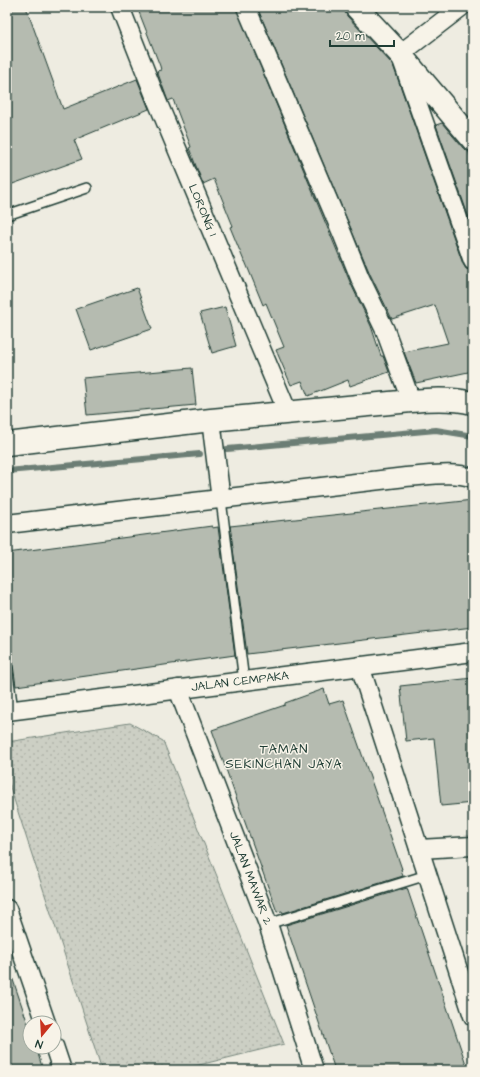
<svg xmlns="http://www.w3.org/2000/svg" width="480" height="1077" viewBox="0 0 480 1077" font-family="'Architects Daughter',sans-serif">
<defs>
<pattern id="park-dots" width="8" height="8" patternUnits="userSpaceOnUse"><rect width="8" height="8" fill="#cccfc4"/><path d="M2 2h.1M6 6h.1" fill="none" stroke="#afb3a9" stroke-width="1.8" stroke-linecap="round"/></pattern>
</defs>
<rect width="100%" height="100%" fill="#eeece1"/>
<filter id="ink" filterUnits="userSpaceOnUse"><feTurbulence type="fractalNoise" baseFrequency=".025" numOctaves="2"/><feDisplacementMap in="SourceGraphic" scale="8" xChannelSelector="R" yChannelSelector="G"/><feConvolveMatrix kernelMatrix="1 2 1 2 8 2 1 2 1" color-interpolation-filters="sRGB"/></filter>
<g filter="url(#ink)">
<path fill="url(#park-dots)" stroke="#76867c" d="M130,723L163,741L284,1044L179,1070H102L7,778V742Z"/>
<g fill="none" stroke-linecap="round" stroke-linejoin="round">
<g stroke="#6c7e74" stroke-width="6">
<path d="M227,449L436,430L473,436"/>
<path d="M7,471L200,454"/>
</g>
</g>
<g fill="#b5bbb0" stroke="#1f3d34">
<path d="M7,7H26L63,109L137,79L149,109L74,140L82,159L7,186Z"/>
<path d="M137,7H236L350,282L371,326L381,356H383L389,372L350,386L348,380L308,396L302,381L291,385L276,350L284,347L266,303L263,305L245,261H244L230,227L233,226L214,179L203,184L189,148L191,147L175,105L173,99L168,101L157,71L161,70L160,66Z"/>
<path d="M257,7H344L347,16L393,65L463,264L466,269L473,271V371L416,383L404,352L448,343L435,305L392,319L370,274Z"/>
<path d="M442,123L463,148L468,151L473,162V229L436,125Z"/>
<path d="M137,288L152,329L91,350L76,309Z"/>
<path d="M225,307L236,346L212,353L200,313Z"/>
<path d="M192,368L196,405L87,415L83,378Z"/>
<path d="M473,500V627L247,654L230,526Z"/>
<path d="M212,526V528L218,527L235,655L16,686L7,622V553Z"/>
<path d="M473,678V803L441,806L434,738L406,741L400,686Z"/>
<path d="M324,689L329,704L343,700L402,869H401L403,876L283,913L282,911L277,912L212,730L285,705V703Z"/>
<path d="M407,888L468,1070H335L286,925Z"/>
<path d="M10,971L30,1030V1047H36L43,1070H7V972Z"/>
</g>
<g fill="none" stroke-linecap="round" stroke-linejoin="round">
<defs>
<g id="lane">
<path d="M7,215L87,188"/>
<path d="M221,500L244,681"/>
<path d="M7,667L13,710"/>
<path d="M268,924L427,875"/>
</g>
<g id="street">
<path d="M120,7L157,101L288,413"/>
<path d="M246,7L342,233L360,278L385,330L411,401"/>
<path d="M461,7L400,54L473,261"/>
<path d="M211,420L221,500"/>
<path d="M7,524L406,477C427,476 453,471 473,478"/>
<path d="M360,666L473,1016"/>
<path d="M178,689L268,924L314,1070"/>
<path d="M7,711L473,652"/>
<path d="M419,849L473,846"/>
<path d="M7,909L46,1023"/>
<path d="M54,1046L62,1070"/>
</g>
<g id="secondary">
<path d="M356,7L400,54L473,140"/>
<path d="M7,444L211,420L411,401C432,399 453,398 473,403"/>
</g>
</defs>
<use href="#lane" stroke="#1f3d34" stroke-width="12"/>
<use href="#street" stroke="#1f3d34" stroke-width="21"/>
<use href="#secondary" stroke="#1f3d34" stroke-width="25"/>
<use href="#lane" stroke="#f7f3e8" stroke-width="9"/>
<use href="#street" stroke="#f7f3e8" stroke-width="18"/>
<use href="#secondary" stroke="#f7f3e8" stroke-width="22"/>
</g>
</g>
<g text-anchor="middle" stroke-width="3" stroke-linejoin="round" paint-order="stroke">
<g font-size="12" fill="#1f3d34" stroke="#f7f3e8">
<text transform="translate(203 210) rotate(67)" y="4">LORONG 1</text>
<text transform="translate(240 681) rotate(-7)" y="4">JALAN CEMPAKA</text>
<text transform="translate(251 878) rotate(69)" y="4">JALAN MAWAR 2</text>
</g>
<g font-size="13" letter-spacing="1" fill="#1f3d34" stroke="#f7f3e8">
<text x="284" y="753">TAMAN<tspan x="284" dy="15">SEKINCHAN JAYA</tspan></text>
</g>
</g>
<rect width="480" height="1077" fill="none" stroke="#f7f3e8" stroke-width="24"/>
<rect x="12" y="12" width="456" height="1053" fill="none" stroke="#1f3d34" stroke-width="1.5" filter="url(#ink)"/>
<g transform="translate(42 1035) rotate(198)"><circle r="19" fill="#f7f3e8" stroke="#a1aaa0"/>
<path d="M0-3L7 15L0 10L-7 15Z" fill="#c8321e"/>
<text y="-6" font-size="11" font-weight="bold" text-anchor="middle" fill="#1f3d34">N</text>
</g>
<path d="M330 40v6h64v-6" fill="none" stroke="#1f3d34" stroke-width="2"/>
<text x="336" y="40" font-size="12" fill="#1f3d34" stroke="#f7f3e8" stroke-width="3" paint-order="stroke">20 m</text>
</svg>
